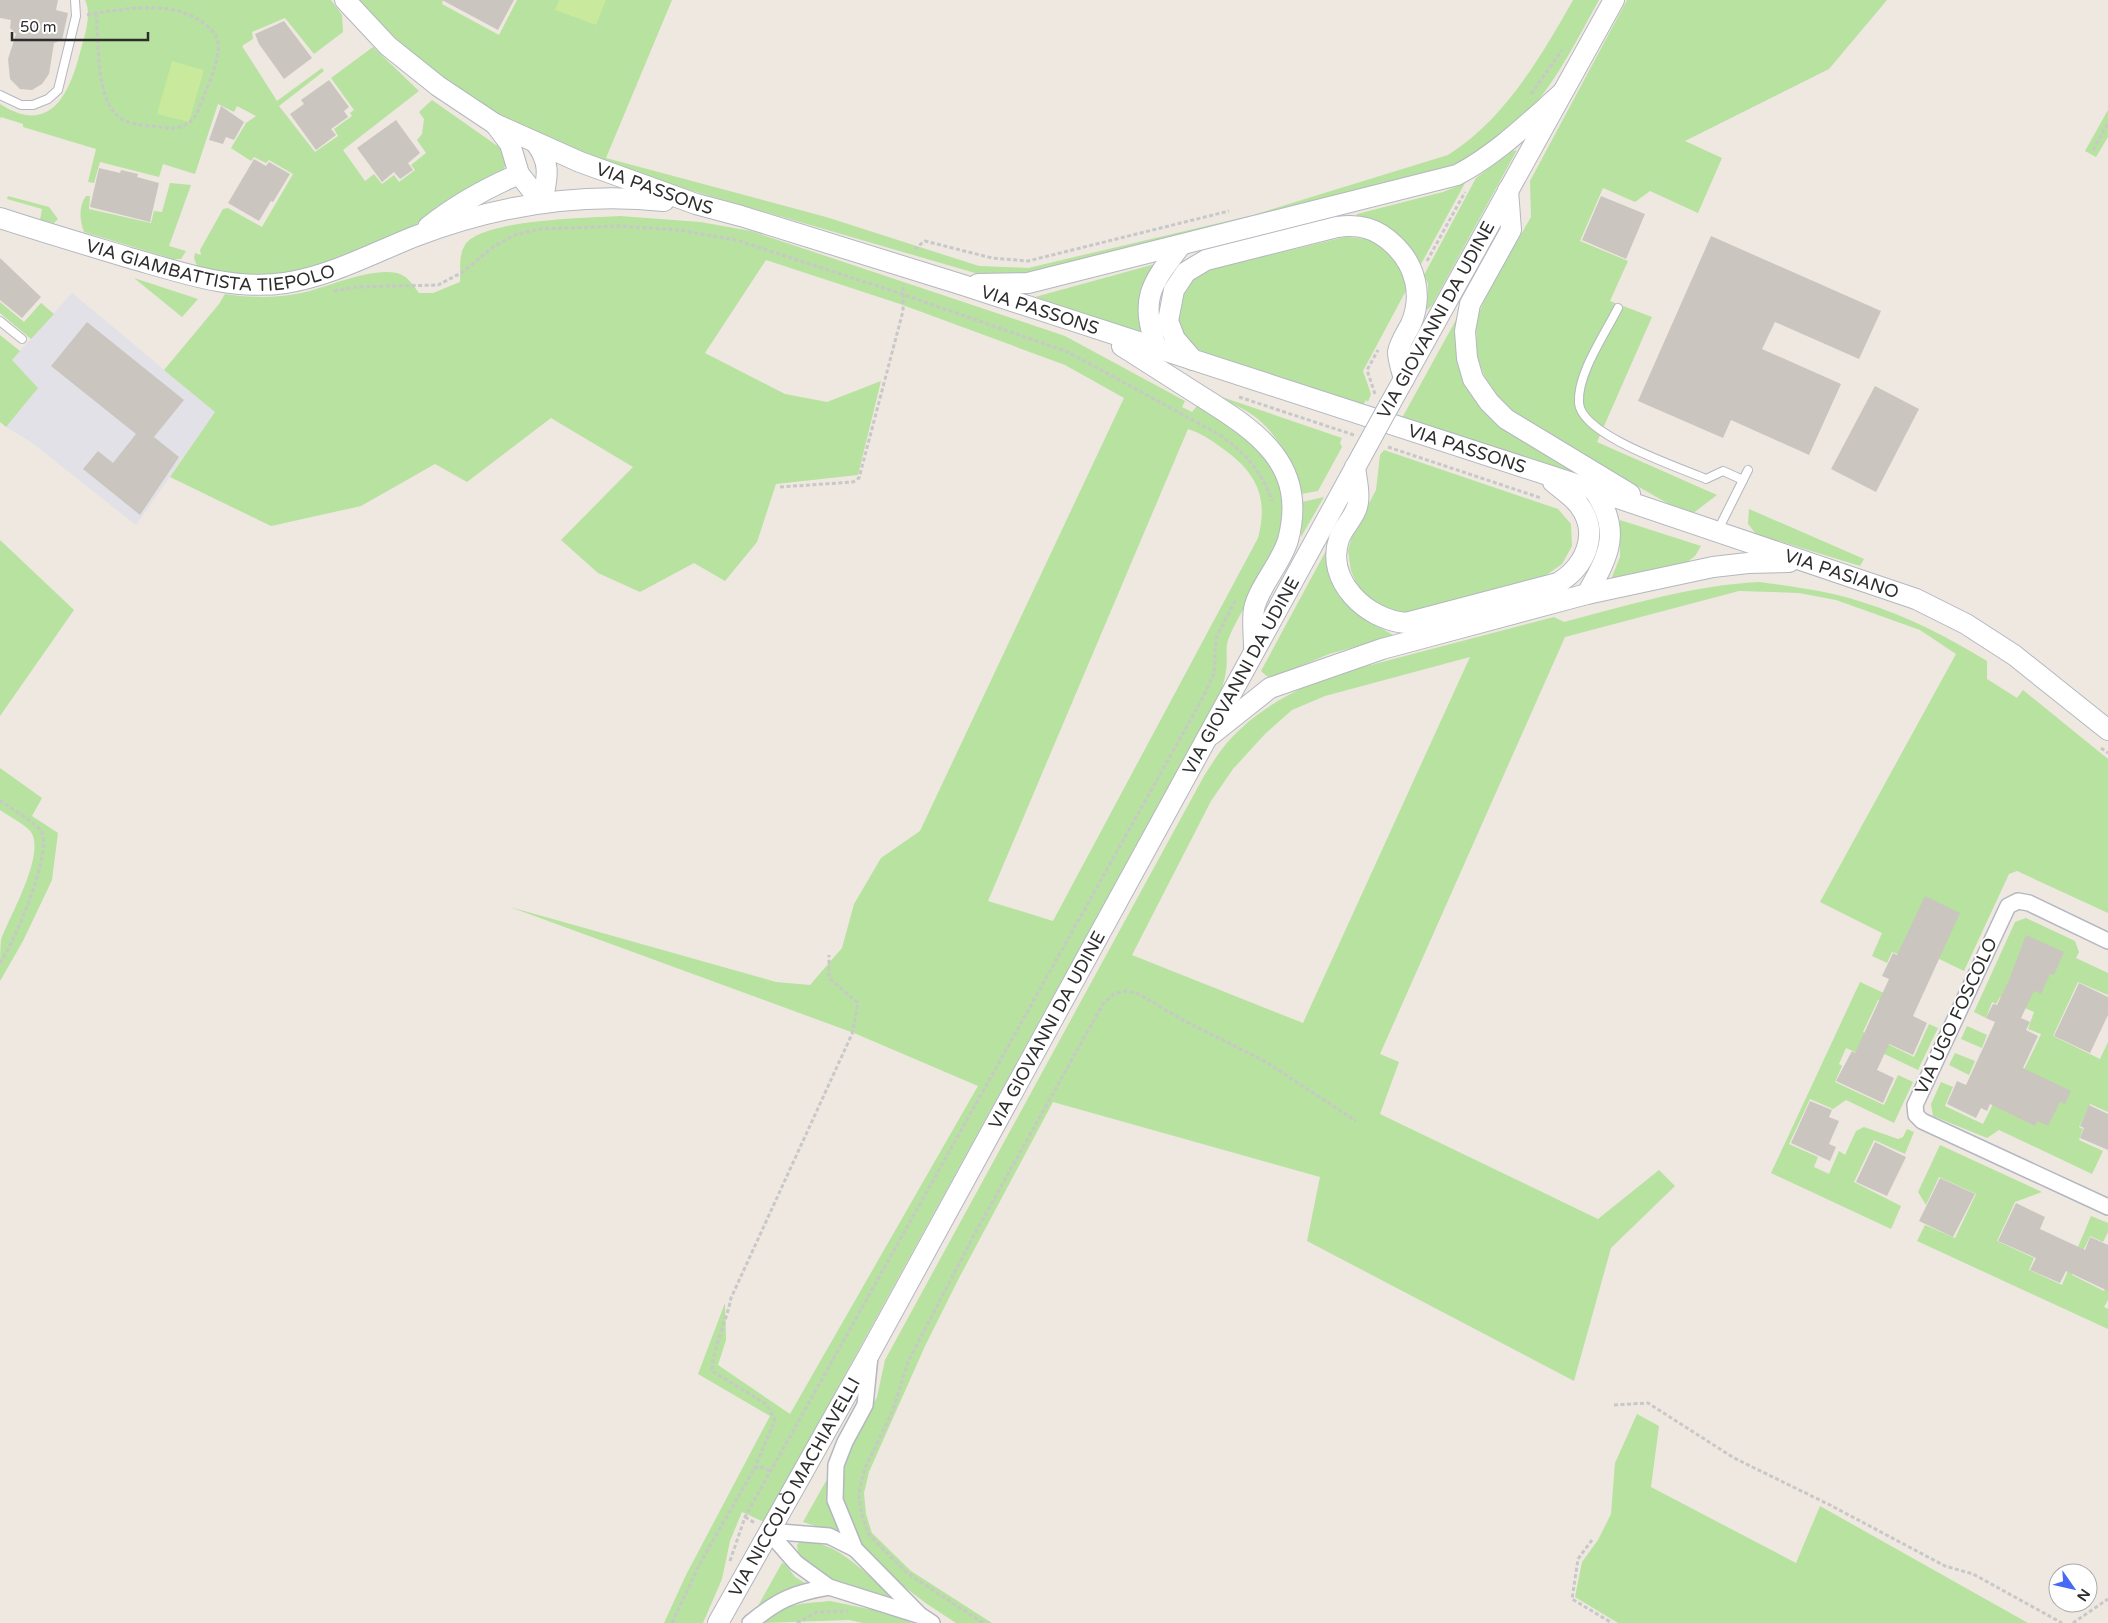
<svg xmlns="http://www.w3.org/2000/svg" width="2108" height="1623" viewBox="0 0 2108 1623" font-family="'Varela Round',sans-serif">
<rect width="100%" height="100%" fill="#eee8e1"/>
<path fill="#e2e1e7" d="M72,293L215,412L136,525L31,442L6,427L38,388L12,360Z"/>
<g fill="#b7e29f" fill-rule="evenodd">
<path d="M85,0H331L342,15L343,32L314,54L285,18L252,32L253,39L242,46L277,101L322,68L324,71L279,106L315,152L338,136L334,129L352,116L350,113L354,110L331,78L373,47L419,91L343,150L365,181L374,174L382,184L394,175L399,182L415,170L411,165L426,153L417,140L422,134L424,119L419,112L432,100L496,145L501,144C506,158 509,167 497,179L444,202L415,225L321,267L280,277L213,271L197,266L194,258L195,253L201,255L200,250L223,209L228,208L262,227L293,174L269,160L266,163L254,157L251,161L231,148L246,123L256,116L237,106L234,112L218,104L195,174L163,164L159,177L100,162L94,183L88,182L96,149L23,127V124L1,117L0,119V104C52,137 70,92 81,49C85,34 92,14 85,0Z"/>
<path d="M359,0H443L442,4L499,35L517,0H672L606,158L826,217L979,266L1028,268L1253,215L1448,155C1504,120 1541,57 1573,0H1599C1574,45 1547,101 1506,133C1490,145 1471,156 1454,167L1028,276L982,275L631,173L509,121L470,98L429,68L383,27Z"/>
<path d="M1627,0H1887L1829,69L1685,141L1722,158L1698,213L1650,191L1635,202L1603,188L1580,241L1628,261L1610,301L1652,317L1597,442L1717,495L1692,514L1674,507L1527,423L1491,393L1477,357L1476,319L1491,286L1531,217L1530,181Z"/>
<path d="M2108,110V137L2096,157L2085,151Z"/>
<path d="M1517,150L1432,305L1427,310L1428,284L1424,275L1476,178L1510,152Z"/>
<path d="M170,183L191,185L169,246L186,251L181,259H173L84,232C80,221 78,207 86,196H90L89,209L151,223L154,211L162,212Z"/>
<path d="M1465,183L1420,266C1402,233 1389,231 1356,218L1357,214L1443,192Z"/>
<path d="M8,196L49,207L58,219L54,223L40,220L42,209L7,199Z"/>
<path d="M620,216L700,222L751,231L1065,336L1185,401L1182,407L1192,412L1197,406C1264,435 1303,486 1272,559C1260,587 1239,611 1228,640C1225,649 1228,661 1226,670C1226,676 1223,683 1222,689L764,1522L742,1512L730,1541L722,1579L703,1623H664L686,1575L770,1416L698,1374L725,1303L726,1340L718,1365L790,1414L978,1086L854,1033L510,907L776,982L810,985L842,948L854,904L881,858L920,831L1124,398L1065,365L900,304L766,260L705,353L785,394L827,402L881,381L858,475L776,484L757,542L725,581L694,563L640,592L598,573L561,540L633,467L551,418L467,482L435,464L361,506L271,526L170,477L215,412L164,370L219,304L225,294C249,298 277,298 301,293C328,287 371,267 397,273C408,276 413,285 419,293H433L460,282C461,269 458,256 465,245C481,219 589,218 620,216ZM1188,429C1201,433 1211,440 1222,448C1256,472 1269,497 1258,538L1053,921L988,901Z"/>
<path d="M1345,237C1387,239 1392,250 1409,285L1363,371L1371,394L1368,402L1366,400L1363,405L1203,352C1199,349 1193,347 1189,344C1171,327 1180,294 1194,279C1199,274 1206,272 1211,269Z"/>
<path d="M1155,264L1142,333L1035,297Z"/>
<path d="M134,278L198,299L182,317Z"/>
<path d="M0,302L24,322L41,303L54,314L31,339L0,313Z"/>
<path d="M1457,318L1470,389L1494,422L1591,481L1402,418Z"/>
<path d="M0,335L20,351L12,360L38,388L6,427L0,422Z"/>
<path d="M1216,395L1342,438L1340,443L1342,447L1318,491L1301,494C1295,465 1278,434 1254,416C1243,408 1228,402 1216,395Z"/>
<path d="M1384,450L1558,509L1571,524L1572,546L1562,564L1542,578L1415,613L1391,614L1376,604L1358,587L1351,571L1348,551L1352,536L1376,490L1380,455Z"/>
<path d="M1324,497L1301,537L1302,502Z"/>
<path d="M1749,509L1864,559L1860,566L1756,534L1748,524Z"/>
<path d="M1620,520L1701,546L1695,556L1682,566L1610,582L1620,557Z"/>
<path d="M0,540L74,610L0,716Z"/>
<path d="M1328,547C1337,602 1348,610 1395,636L1329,654L1270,679L1261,671Z"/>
<path d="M1760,582C1794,587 1829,591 1862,602C1907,616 1948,637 1987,661V679L2017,698L2023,690L2108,759V913L2017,871L2009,874L1964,971L1931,955H1901L1892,952L1887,963L1872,956L1882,933L1820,902L1956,654L1920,630L1836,600L1799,593L1739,591L1565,637L1380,1054L1399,1062L1380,1114L1598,1219L1659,1170L1675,1186L1611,1248L1574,1381L1307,1241L1320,1177L1053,1102L959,1278L925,1346L869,1472L864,1493L866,1514L872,1533L911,1571L992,1623H956L927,1604L886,1573L865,1550L850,1529L843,1505L842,1477L853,1440L877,1397L885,1360L1204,776C1211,765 1218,754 1226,744C1257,708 1300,686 1344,672L1554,617L1564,622C1629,605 1693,585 1760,582ZM1470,657L1303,1023L1132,955L1211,801L1233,769L1265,734L1292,710L1325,696Z"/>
<path d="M0,768L42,798L32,816L58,833L52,880L23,941L0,981C0,969 0,951 1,940C9,917 46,855 31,832C26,825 7,815 0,810Z"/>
<path d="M2026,918L2075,941L2079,952L2076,958L2108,973V995L2078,982L2053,1036L2100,1059L2108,1042V1112L2090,1104L2079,1127L2083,1129L2079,1140L2103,1151L2092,1174L1999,1130L1987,1138L1933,1116L1931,1104L1941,1082L1953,1087L1945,1106L1983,1124L1994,1102L2006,1106L2036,1045L2041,1034L2028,1029L2034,1012L2000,997L1996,1004L1992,1002L1986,1018L1974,1012L2015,922Z"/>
<path d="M1860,982L1901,1001L1897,1009L1878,1000L1863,1032L1914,1057L1929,1024L1938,1028L1918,1070L1878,1051L1871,1059L1846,1048L1839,1064L1842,1066L1835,1082L1884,1105L1898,1075L1913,1082L1894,1123L1846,1100L1833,1109L1810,1099L1789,1144L1818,1157L1814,1167L1829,1174L1839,1151L1845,1155L1856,1131L1864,1127L1898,1139L1903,1137L1907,1129L1914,1132L1905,1154L1874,1140L1854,1182L1901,1206L1891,1229L1771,1173Z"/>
<path d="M1967,1026L1987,1035L1982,1048L1961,1039Z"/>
<path d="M1955,1053L1975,1061L1969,1075L1949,1065Z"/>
<path d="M1940,1145L2042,1192L2015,1202L1997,1241L2034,1258L2029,1270L2062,1285L2091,1216L2108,1223V1232L2103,1242L2090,1236L2072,1275L2104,1291L2108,1283V1300L2104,1307L2108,1309V1329L1917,1241L1925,1225L1955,1238L1976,1194L1939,1177L1926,1205L1918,1192Z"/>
<path d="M1637,1414L1659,1426L1651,1487L1796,1563L1820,1506L2028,1623H1618L1575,1597L1582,1562L1598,1540L1611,1514L1615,1463Z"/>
<path d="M826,1481L830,1482L831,1507L839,1529L837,1533L803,1522Z"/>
<path d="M801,1541C837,1541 862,1571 888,1592L889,1597L822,1576L799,1559L797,1545Z"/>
<path d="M782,1563L785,1564L795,1577L810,1586L761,1609L758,1606Z"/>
<path d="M830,1601L893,1614L912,1623H863L849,1620L763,1623C788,1602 800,1604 830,1601Z"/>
</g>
<g fill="#c9e99c">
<path d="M559,0H606L596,25L555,10Z"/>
<path d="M172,61L204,70L189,122L157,114Z"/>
</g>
<g fill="#cac6bf">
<path d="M0,0H58L56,10L68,13L62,40L54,43L49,74L42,84L32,90L20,89L10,79L8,59L16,34L10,28L11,20L0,18Z"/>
<path d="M442,0H514L498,30Z"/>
<path d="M284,21L312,58L284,79L259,44L255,34Z"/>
<path d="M329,80L349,107L344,111L348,117L331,129L336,135L316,150L290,114L304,104L301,100Z"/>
<path d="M221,106L244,122L234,140L226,137L223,144L209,140Z"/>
<path d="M396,120L420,153L408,163L413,170L400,179L394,172L382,182L357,148Z"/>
<path d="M254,159L266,166L269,162L290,174L273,202L271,201L259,221L228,203Z"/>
<path d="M99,168L120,173L121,170L138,174L137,177L159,183L150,222L90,207Z"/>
<path d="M1601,196L1645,214L1626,259L1582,240Z"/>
<path d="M1711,236L1881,311L1859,359L1775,322L1762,349L1841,384L1809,455L1731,420L1723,438L1638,401Z"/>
<path d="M0,258L41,297L22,318L0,300Z"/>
<path d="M87,322L184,400L154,437L179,457L140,515L83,469L98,451L113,463L136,434L51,366Z"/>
<path d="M1875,386L1919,409L1876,492L1831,469Z"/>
<path d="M1925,896L1960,913L1913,1016L1927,1023L1913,1055L1889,1044L1877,1070L1894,1078L1883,1103L1836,1081L1852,1051L1855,1053L1889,979L1882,976L1893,953L1897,955Z"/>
<path d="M2026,935L2064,952L2054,975L2050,974L2041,994L2034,991L2021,1018L2030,1022L2026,1030L2038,1036L2023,1068L2071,1091L2065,1104L2060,1102L2048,1126L2037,1121L2035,1126L1990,1104L1987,1111L1981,1108L1976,1118L1947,1104L1957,1081L1966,1085L1995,1022L1986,1018L1993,1004L1997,1005L2009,980Z"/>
<path d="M2079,983L2108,997V1015L2090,1053L2054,1036Z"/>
<path d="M1810,1101L1832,1110L1829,1117L1839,1121L1829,1144L1836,1147L1830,1161L1791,1143Z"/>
<path d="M2089,1105L2108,1114V1150L2080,1138L2084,1128L2080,1126Z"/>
<path d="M1875,1142L1906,1157L1887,1196L1856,1182Z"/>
<path d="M1940,1178L1975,1194L1953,1237L1919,1221Z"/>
<path d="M2016,1203L2045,1217L2040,1229L2085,1250L2090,1237L2108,1245V1291L2066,1271L2060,1283L2030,1270L2036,1258L1998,1241Z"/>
</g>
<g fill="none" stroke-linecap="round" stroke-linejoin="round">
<defs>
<g id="lane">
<path d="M0,95L21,105H33L48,99L58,90L76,16L75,0"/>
<path d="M1618,308C1605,334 1577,374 1579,403C1581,435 1678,467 1706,479L1723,471L1743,480"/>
<path d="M0,321L22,339"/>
<path d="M1718,530L1748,470"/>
</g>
<g id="street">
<path d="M2108,941L2029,903L2018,901L2008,906L1915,1105L1916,1115L1922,1121L2108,1207"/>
<path d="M870,1356L865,1405L845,1442L836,1465L835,1500L855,1549L920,1615L932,1623"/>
<path d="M768,1531L796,1563L829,1587L918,1615"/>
<path d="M768,1531L829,1536L855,1549"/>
<path d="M750,1623C778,1600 793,1593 829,1587"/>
</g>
<g id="secondary">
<path id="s1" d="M345,0L388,46L438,86L495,124L580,162L696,204L741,216L963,285L1594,490L1916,599L1966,624L2014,655L2108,730"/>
<path d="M495,124L510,144L519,174L542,203"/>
<path d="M535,142C552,163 547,179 542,203"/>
<path d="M1508,190L1511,230L1470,304L1465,331L1467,358L1473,379L1489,402L1506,419L1630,494"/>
<path id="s2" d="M0,218C43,232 87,245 130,258C180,272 232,291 285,283C331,276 373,253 416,236C495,206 580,192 664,201"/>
<path d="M428,227C457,204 486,188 519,174"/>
<path d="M978,284L1028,283L1457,175C1497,154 1528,123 1562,93"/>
<path d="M1122,346C1149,363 1175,380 1202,397C1258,432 1308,465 1288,540C1282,562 1258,588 1254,609C1252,621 1254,635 1254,647"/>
<path d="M1157,350C1140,298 1149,287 1181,245"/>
<path d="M1193,360L1175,339L1168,321L1174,290L1186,272L1206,260L1337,227C1360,224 1376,228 1393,244C1416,265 1423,296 1411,324C1407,332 1399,344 1398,352C1398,360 1402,371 1404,379"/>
<path d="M1390,404L1614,0"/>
<path d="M1355,467C1356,478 1360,491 1358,502C1357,515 1343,527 1339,539C1325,581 1367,620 1406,623L1558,583C1586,566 1600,533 1579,505C1572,496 1561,489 1553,482"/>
<path d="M1587,594C1609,555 1622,531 1594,490"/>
<path d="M1211,735L1270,688L1382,649L1587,594L1713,567L1748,563L1789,562"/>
<path id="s3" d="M718,1623L871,1351L1362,455"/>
</g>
</defs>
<use href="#lane" stroke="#b4b7c0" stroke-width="10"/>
<use href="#street" stroke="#b4b7c0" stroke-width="18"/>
<use href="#secondary" stroke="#b4b7c0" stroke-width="22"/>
<g stroke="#c8c8c8" stroke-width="3" stroke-dasharray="4 2.5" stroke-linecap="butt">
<path d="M87,15L96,13C133,8 175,0 206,25C215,32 220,40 218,52C216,70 203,96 197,114C187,128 176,130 160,127C148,125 133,126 122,119C95,104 99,41 96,13"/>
<path d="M1531,94L1562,50"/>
<path d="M2093,150L2108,123"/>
<path d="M915,250L918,246L925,241L992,258L1028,261L1229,211"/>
<path d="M1427,261L1465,192"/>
<path d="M334,291L357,287L438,285L463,272L493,247L514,235L540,229L618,226L679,230L736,240L899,293L1068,352L1220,435C1245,453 1262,471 1272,501"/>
<path d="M1375,394L1367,370L1378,350"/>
<path d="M1239,397L1354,435"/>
<path d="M1388,447L1541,498"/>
<path d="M780,487L853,482L859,478L903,311V284"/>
<path d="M2101,748L2108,753"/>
<path d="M0,800C9,808 38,823 42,833C51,857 14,943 0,963"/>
<path d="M1614,1405L1648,1403L1734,1458L1830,1505L1945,1566L1973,1574L2062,1623"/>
<path d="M754,1469L775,1420L766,1404L712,1371C712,1351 727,1320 731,1298L852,1034L858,1003L829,978V955"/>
<path d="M745,1517L755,1523"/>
<path d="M1592,1540L1578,1559L1572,1599L1612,1623"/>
<path d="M730,1561L745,1517L1201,701L1214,674L1216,638L1235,601"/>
<path d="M672,1623L699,1565L754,1469L759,1466L770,1471"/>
<path d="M797,1623L817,1612L848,1611"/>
<path d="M983,1623L907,1573L869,1535L862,1516L859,1496L861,1483L866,1466L893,1410L908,1362L974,1235L1103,1004L1114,994L1126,991L1139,994L1181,1019L1266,1062L1356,1121"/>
<path d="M2073,1623L2108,1599"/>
</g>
<use href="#lane" stroke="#fff" stroke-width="8"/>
<use href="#street" stroke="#fff" stroke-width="15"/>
<use href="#secondary" stroke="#fff" stroke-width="20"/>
<defs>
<path id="secondary-bridge" d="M1362,455L1390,404"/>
</defs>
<use href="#secondary-bridge" stroke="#b4b7c0" stroke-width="22" stroke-linecap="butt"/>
<use href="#secondary-bridge" stroke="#fff" stroke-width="20"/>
</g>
<g text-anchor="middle" stroke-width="4" stroke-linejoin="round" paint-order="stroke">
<g font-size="18" fill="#2d2d2d" stroke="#fff">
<text dy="6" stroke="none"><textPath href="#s1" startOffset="368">VIA PASSONS</textPath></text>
<text dy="6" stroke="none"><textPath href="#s2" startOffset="218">VIA GIAMBATTISTA TIEPOLO</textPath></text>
<text dy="6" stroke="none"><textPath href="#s1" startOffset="772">VIA PASSONS</textPath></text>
<text transform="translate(1436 320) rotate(-61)" y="6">VIA GIOVANNI DA UDINE</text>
<text dy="6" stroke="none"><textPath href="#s1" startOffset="1221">VIA PASSONS</textPath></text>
<text dy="6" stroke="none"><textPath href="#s1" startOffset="1616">VIA PASIANO</textPath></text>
<text dy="6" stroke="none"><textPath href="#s3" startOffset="1082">VIA GIOVANNI DA UDINE</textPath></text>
<text transform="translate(1956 1016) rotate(-65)" y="6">VIA UGO FOSCOLO</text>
<text dy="6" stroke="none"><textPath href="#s3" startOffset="678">VIA GIOVANNI DA UDINE</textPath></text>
<text dy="6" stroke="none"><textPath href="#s3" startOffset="156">VIA NICCOLÒ MACHIAVELLI</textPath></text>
</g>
</g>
<g transform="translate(2073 1588) rotate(124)"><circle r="24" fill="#ffffff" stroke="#ababab"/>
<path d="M0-4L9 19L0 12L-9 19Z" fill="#4769f5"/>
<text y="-8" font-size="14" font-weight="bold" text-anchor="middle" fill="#2d2d2d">N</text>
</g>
<path d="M12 32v8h136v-8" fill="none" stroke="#2d2d2d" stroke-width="2.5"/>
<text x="20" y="32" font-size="15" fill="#2d2d2d" stroke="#ffffff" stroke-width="4" paint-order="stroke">50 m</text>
</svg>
